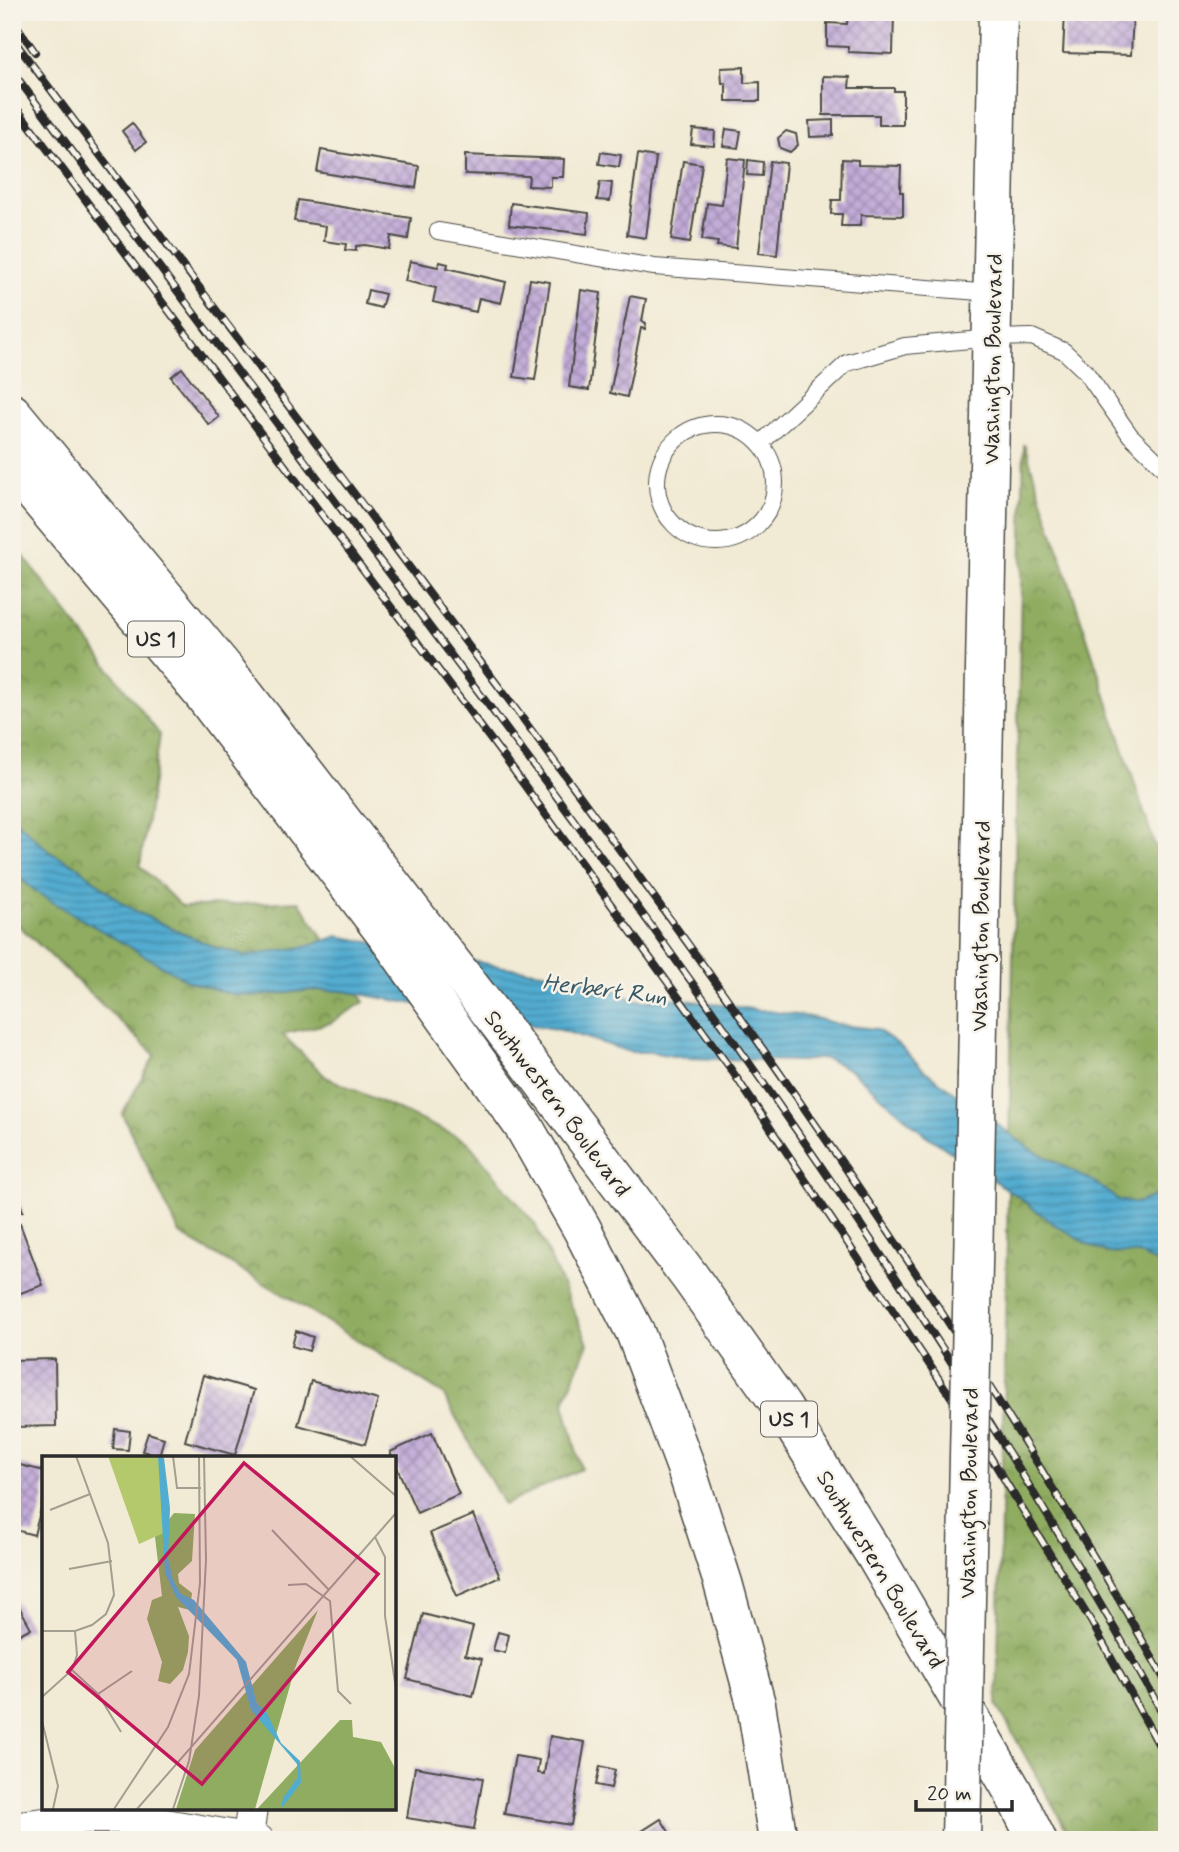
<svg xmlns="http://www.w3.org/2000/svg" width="1179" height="1852" viewBox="0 0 1179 1852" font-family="Mynerve,sans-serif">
<defs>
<pattern id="forest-crowns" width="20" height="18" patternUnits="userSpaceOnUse" patternTransform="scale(1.75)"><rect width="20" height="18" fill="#8fac60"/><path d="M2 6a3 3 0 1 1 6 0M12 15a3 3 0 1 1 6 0" fill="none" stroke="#758c4f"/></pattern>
<pattern id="water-rules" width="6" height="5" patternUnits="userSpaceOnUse" patternTransform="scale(1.75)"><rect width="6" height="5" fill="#52acd0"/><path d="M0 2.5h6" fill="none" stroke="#448ca9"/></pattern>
<pattern id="building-cross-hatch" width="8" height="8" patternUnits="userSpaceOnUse" patternTransform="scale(1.75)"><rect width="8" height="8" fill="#c2acd8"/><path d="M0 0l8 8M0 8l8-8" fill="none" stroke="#9e8caf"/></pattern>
</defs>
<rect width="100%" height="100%" fill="#f7f3e8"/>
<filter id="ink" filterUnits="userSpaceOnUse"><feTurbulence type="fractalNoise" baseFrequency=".0143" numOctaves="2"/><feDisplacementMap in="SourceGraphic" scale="14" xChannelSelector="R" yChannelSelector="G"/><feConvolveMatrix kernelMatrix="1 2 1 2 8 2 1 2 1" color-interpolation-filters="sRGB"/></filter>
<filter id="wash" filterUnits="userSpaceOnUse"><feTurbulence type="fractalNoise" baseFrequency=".00686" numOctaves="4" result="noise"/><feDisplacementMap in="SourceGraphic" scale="28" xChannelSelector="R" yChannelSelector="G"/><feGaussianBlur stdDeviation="1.57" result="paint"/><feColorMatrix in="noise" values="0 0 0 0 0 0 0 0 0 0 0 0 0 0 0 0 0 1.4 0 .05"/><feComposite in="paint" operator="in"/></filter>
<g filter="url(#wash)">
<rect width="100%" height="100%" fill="#f1ead4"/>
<g fill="url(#forest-crowns)" stroke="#5d6c46" stroke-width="2">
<path d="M1024,444L1154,843L1167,872V1840H1072L997,1705Z"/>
<path d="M12,541L160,735L140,866L182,907L299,901L364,1002L330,1023L282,1034L326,1077L467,1141L535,1224L588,1343L564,1403L581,1469L504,1505L443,1394L289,1298L180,1234L122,1114L155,1055L12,919Z"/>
</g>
<path fill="url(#water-rules)" stroke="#3e6c7e" stroke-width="2" d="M12,817L51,853L79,867L123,904L143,915L212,946L247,956L308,946L338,936L504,967L574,976L612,988L632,999L647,1001L663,997L811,1017L841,1025L876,1029L898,1044L924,1070L1029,1148L1096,1183L1118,1200L1137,1203L1167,1191V1271L1155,1261L1139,1254L1109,1253L1091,1246L1055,1225L1020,1198L924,1134L852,1071L830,1060L823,1058L801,1061L684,1058L651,1052H630L561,1030L343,991L313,990L256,996L231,994L190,982L71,913L38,893L12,872Z"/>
<g id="blocks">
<g fill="url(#building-cross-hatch)">
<path d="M857,12H894L893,54L848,52V47L827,46V23L847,24L848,14L857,15Z"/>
<path d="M1065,12H1133L1131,55L1063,53Z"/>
<path d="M744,67V83L760,82V101H726V83H722L721,68Z"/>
<path d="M823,76L850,77L849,88H894V91H903V125H879V115H823Z"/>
<path d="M833,120V136L810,137L809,121Z"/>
<path d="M132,123L146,142L136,150L122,131Z"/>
<path d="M693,129L715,131L714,146L691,144Z"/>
<path d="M726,129L741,131L738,148L723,146Z"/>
<path d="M786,131L796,134L798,145L790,152L780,148L778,138Z"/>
<path d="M321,150L419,166L416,188L317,172Z"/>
<path d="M601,152L621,155L619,167L599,164Z"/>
<path d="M638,154L656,157L646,238L627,235Z"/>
<path d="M465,155L564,159L563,177H551V187L528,186L529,176L465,174Z"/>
<path d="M727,158L745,160L736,248L717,246L718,242L702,240L707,203L722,205Z"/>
<path d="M842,159L858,160V165L901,166L900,192H903V216L861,215L860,226H841L842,214H831L832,200H841Z"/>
<path d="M748,160L763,162L762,176L747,175Z"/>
<path d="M683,161L702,164L690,243L671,240Z"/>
<path d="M770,161L786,163L777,255L759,253Z"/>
<path d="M600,182L612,183L610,201L597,200Z"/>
<path d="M298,200L411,218L408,239L391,236L389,249L365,245L356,246V251L345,250L346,244L324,241L326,226L294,221Z"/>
<path d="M511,203L589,213L587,234L509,225Z"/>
<path d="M410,261L438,267L440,262L448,264L447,268L506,282L501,303L479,298L476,312L433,302L436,288L405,281Z"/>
<path d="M530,279L550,282L535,380L514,377Z"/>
<path d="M368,290L385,294L381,308L365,304Z"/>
<path d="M581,290L601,293L589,390L569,387Z"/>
<path d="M630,296L646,299L642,321L646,323L645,329L641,328L627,397L610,393Z"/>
<path d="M182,368L219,417L209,425L171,377Z"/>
<path d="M13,1184L23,1211L14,1215L17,1225L20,1224L43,1285L12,1296Z"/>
<path d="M296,1331L313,1337L309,1351L292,1346Z"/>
<path d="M55,1359L56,1426L14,1427L12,1360Z"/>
<path d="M203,1375L254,1390L235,1455L185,1441Z"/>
<path d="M311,1381L378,1400L365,1444L298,1425Z"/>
<path d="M115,1429L130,1431L128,1450L113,1449Z"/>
<path d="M148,1433L164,1438L159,1456L142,1451Z"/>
<path d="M432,1433L459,1494L417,1513L390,1452Z"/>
<path d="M12,1463L44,1471V1497L34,1535L12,1529Z"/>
<path d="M473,1515L500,1577L457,1596L430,1533Z"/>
<path d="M12,1594L31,1628L12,1638Z"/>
<path d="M423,1614L473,1627L465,1655L482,1659L473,1696L407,1679Z"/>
<path d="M498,1632L509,1635L505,1653L493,1650Z"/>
<path d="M550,1736L585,1742L571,1825L504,1814L515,1756L539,1760L537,1773L544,1774Z"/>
<path d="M600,1766L615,1770L611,1788L596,1785Z"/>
<path d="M415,1767L483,1778L474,1829L407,1818Z"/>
<path d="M661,1819L674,1840H628Z"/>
</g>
</g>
</g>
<g filter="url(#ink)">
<use href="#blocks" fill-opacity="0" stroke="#494844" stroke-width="2"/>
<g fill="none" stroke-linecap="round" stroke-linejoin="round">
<defs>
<g id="lane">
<path d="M438,231L654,267L993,293"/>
<circle cx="716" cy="483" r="59"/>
<path d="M761,443L847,363L905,346L992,338L1032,337L1064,351L1085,371L1130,435L1167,471"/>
</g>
<g id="street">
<path d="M12,1827L87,1818H130L259,1840"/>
<path d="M248,1837L252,1808"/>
</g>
<g id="primary">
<path d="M12,413L227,672L500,1025L690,1277L782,1407L876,1557L1012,1790L1037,1840"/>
<path d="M12,467L202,693L388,937L524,1127L582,1229L635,1332L685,1465L723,1583L756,1704L778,1840"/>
<path d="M977,1073L998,12"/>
</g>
</defs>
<use href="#lane" stroke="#494844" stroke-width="18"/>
<use href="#street" stroke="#494844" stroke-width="32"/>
<use href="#primary" stroke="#494844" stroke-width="41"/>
<use href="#lane" stroke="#fff" stroke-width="16"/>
<use href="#street" stroke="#fff" stroke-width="30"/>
<use href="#primary" stroke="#fff" stroke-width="38"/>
<defs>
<g id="rail">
<path d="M12,19L35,52"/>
<path d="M12,38C158,232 304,426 449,620C706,962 958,1309 1167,1684"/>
<path d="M12,71C152,257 292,443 432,630C696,980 954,1337 1167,1721"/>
<path d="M12,102L506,760L730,1068L982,1443L1092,1623L1167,1760"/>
</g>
</defs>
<use href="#rail" stroke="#2b2b2b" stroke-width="8"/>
<use href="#rail" stroke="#f7f3e8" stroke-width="5" stroke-dasharray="16" stroke-linecap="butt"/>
<defs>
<path id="primary-bridge" d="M961,1840L977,1073"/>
</defs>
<use href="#primary-bridge" stroke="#494844" stroke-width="41" stroke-linecap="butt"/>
<use href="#primary-bridge" stroke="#fff" stroke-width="38"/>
</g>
</g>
<g text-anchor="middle" stroke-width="5" stroke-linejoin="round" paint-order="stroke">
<g fill="#f7f3e8" stroke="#686764" stroke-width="2">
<rect x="128" y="621.5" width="56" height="35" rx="5"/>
<rect x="761" y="1401.5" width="56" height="35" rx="5"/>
</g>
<g font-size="21" font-weight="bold" fill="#2b2b2b">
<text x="156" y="646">US 1</text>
<text x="789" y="1426">US 1</text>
</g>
<g font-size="23" fill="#2b2b2b" stroke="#f7f3e8">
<text transform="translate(992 359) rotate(-89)" y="8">Washington Boulevard</text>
<text transform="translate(980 926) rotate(-89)" y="8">Washington Boulevard</text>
<text transform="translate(558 1103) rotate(53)" y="8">Southwestern Boulevard</text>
<text transform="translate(968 1493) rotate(-89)" y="8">Washington Boulevard</text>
<text transform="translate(881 1569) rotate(59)" y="8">Southwestern Boulevard</text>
</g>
<g font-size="24" font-style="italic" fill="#395865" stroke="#f7f3e8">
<text transform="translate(605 989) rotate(7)" y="8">Herbert Run</text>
</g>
</g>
<g transform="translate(42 1456)">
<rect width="354" height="354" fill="#f1ead4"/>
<path d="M132,57L153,58L150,105L136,118L137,127L150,137L148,154L136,151L147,180L146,196L141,214L128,228L116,225L120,206L105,163L110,144L120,140L113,81ZM276,154L253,212L213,353H134L153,294ZM298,264H310L311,281L339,286L353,312V353H215Z" fill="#8fac60"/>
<path d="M66,0H120L126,75L97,88Z" fill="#b4c86c"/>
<path d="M116,0L122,2L128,52L126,103L131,124L139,138L152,144L204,206L215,248L224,255L239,287L258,305L259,327L239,353L241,342L256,321L255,308L209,254L195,204L134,141L123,117Z" fill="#52acd0"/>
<path fill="none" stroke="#a29e90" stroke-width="2" d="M131,0L135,32H159M308,0L354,40M8,54L48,38M230,74L287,134M333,81L343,101V160L354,233M27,113L70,105M246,129L264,128L288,145L296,235L309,248M0,175H33L50,169L64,158L72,139L66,87L34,0M30,214L56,238L79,276M56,238L90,215M0,241L30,214L35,199L33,175M0,265L16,330L11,353M72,353L126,271L147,218L158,127L157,0M95,353L354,57M131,353L147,305L157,240L164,104L162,0"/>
<path fill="#c2185b" fill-opacity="0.15" stroke="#c2185b" stroke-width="3.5" d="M202,7L336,118L160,328L26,216Z"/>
<rect width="354" height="354" fill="none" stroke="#2b2b2b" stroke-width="3.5"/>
</g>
<rect width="1179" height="1852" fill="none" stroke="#f7f3e8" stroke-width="42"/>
<path d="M916 1800v10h96v-10" fill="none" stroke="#2b2b2b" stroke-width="3.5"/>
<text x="927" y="1800" font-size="21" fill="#2b2b2b" stroke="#f7f3e8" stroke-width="5" paint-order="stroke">20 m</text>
</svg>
